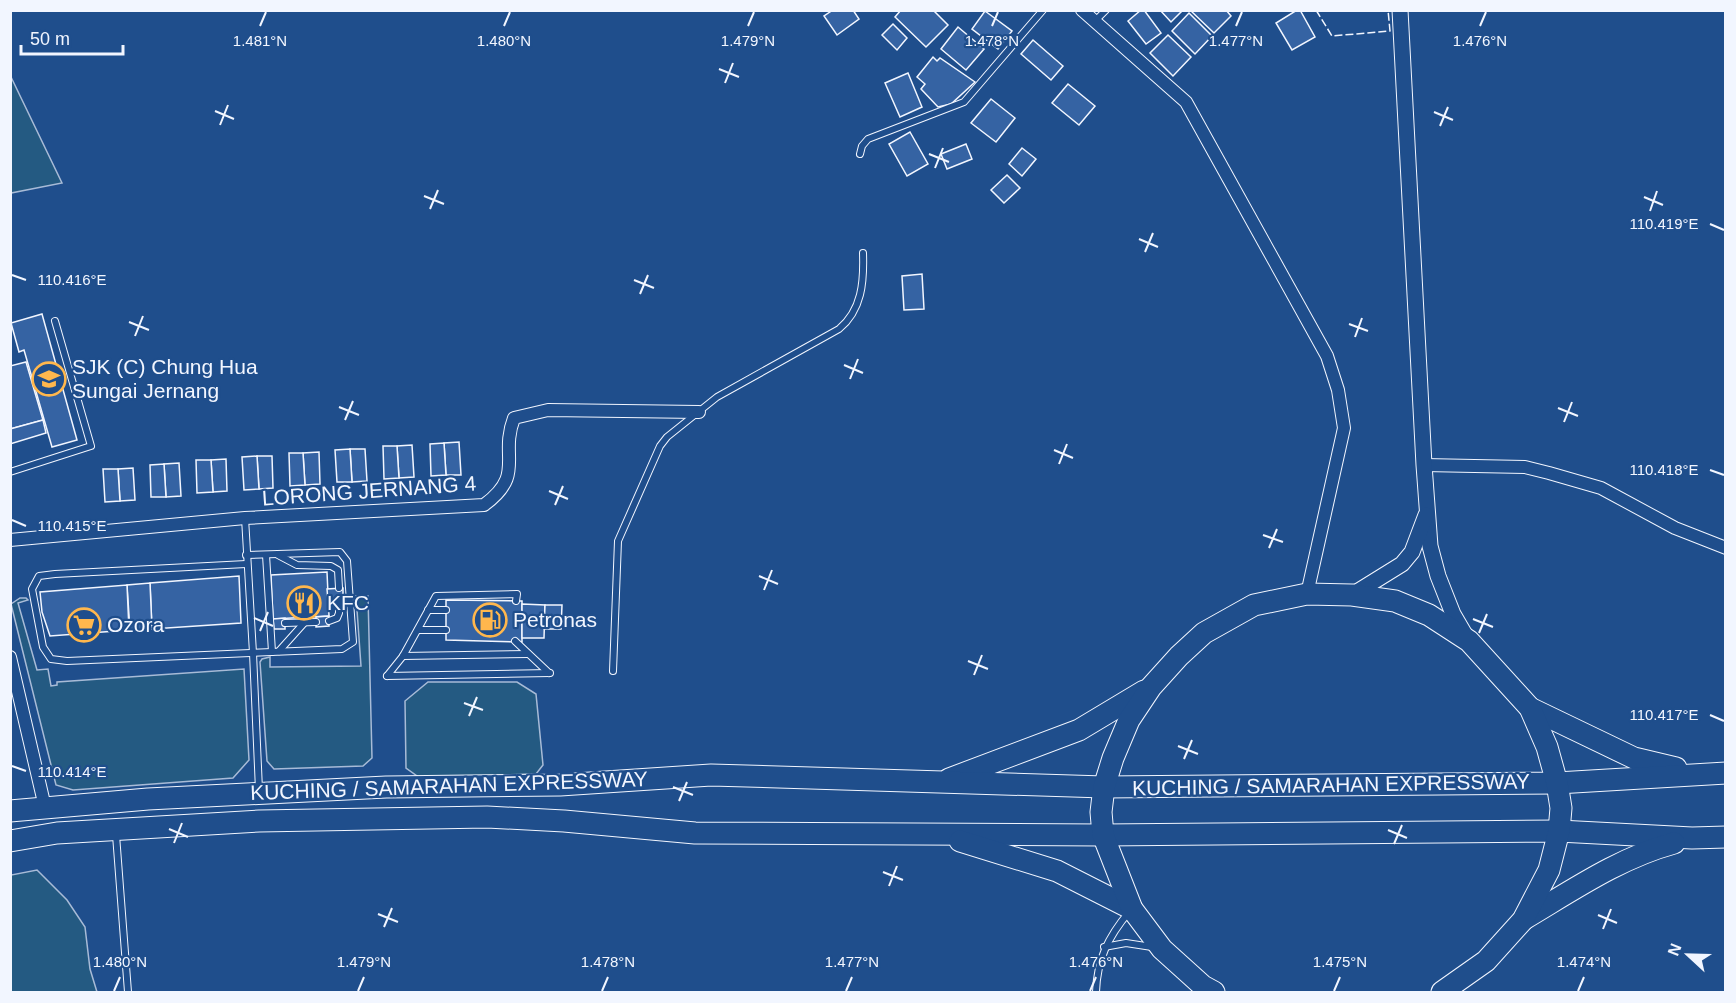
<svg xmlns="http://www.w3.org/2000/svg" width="1736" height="1003" viewBox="0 0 1736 1003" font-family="Arial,sans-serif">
<rect width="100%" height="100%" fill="#1f4e8c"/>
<g fill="#245a82" stroke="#a8bbd7" stroke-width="1.5">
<path d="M11,77L62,183L11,193Z"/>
<path d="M356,596H368L372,758L363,766L274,769L267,761L260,662L262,659L270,657V667L361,666Z"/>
<path d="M20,598H26L28,600L18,603L37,670L48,669L51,686L57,685V682L244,669L249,760L233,778L73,790L56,785L11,604Z"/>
<path d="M428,682H517L536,694L543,765L536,774L420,778L406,768L405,701Z"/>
<path d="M37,870L67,900L85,927L90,969L97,992H11V875Z"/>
</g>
<g fill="#3563a3" stroke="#f2f6ff" stroke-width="1.5">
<path d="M833,10H853L859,19L837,35L824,16Z"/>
<path d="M901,10H933L948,25L926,47L895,17Z"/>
<path d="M1141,10H1144L1161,33L1146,44L1128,21Z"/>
<path d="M1160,10H1183L1171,22Z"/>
<path d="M1226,10L1231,16L1214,33L1191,11Z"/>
<path d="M1297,10H1300L1315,37L1292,50L1276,23Z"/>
<path d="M985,11L1012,31L998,49L972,29Z"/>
<path d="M1189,13L1212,36L1195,54L1172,31Z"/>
<path d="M893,24L907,38L897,50L882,35Z"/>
<path d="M958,27L984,49L966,70L941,49Z"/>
<path d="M1168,35L1191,57L1173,76L1150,53Z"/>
<path d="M1033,40L1063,66L1051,80L1021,54Z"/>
<path d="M933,57L937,61L940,58L975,82L951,104L938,107L921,89L925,84L917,77Z"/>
<path d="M908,73L922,107L900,117L885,83Z"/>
<path d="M1068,84L1095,106L1079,125L1052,103Z"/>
<path d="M991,99L1015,118L996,142L971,123Z"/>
<path d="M910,132L928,164L907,176L889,144Z"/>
<path d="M966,144L972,159L947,169L941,154Z"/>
<path d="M1022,148L1036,159L1022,176L1009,164Z"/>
<path d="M1007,175L1020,188L1004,203L991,190Z"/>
<path d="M922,274L924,309L904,310L902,276Z"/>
<path d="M42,314L77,440L52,447L24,350L19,352L11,323Z"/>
<path d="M26,362L43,420L10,429V366Z"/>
<path d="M43,420L46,433L10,444V429Z"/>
<path d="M459,442L461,475H446L444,443Z"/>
<path d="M444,443L446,475L431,476L430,444Z"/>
<path d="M412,445L414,477L399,478L397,446Z"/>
<path d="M383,446H397L399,478L384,479Z"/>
<path d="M350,449H365L367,481L352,482Z"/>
<path d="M350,449L352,482H337L335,450Z"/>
<path d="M319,452L320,484L305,485L303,453Z"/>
<path d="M289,453H303L305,485L290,486Z"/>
<path d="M257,456H272L273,488L259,489Z"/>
<path d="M257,456L259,489L244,490L242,457Z"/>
<path d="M226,459L227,491L213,492L211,460Z"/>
<path d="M196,460H211L213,492L197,493Z"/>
<path d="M179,463L181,496L166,497L164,464Z"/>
<path d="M164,464L166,497H151L150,465Z"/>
<path d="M133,468L135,500L120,501L118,469Z"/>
<path d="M103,469H118L120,501L105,502Z"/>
<path d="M327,572L329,616L273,619L271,575Z"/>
<path d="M239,576L241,623L152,629L150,583Z"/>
<path d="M150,583L152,629L130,631L127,585Z"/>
<path d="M127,585L129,630L50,636L42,612L40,592Z"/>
<path d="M343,588V600L328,601L327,589Z"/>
<path d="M446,600L522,601V642L446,640Z"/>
<path d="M522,604L545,605L544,638H522Z"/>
<path d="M545,605H562L561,629H544Z"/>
<path d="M329,616V626L316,627V617Z"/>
<path d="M285,618V629H274L273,619Z"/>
</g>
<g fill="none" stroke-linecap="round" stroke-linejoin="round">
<defs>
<g id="service">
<path d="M1095,21L1106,10"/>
<path d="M860,154L862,146L868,139L964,102L1043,10"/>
<path d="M10,472L91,446L55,321"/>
<path d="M245,518L253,653L259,790"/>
<path d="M266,555L272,652"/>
<path d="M278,555L297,565L331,566L338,570L339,588"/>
<path d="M246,564L55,574L39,576L32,589L43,647L51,659L67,661L342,649L353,642L347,561L340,552L246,555"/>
<path d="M428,610H446"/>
<path d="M329,621L337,618L339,613V600"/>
<path d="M285,623L316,622"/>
<path d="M418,630H446"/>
<path d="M515,641L549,673"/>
<path d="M279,651L305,622"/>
<path d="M403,656L528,654"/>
<path d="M613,671L618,541L660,446L667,437L717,397L839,329C862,310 864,282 863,253"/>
<path d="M387,676L403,656L436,596L517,594L516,601"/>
<path d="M387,676L550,673"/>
<path d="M116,835L128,992"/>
<path d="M1104,947L1126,943L1152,947"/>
<path d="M1096,992C1097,960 1108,937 1129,912"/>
</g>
<g id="minor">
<path d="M1082,10L1186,102L1327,356L1338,390L1344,428L1307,594"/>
<path d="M1424,465L1525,467L1549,473L1601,488L1675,528L1726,548"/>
<path d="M10,540L245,518L484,505C526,474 499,457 514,418L548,410L699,412"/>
<path d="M10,657L45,807"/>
</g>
<g id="tertiary">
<path d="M1400,10L1424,465L1430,546L1438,576L1453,614L1467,638"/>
<path d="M1352,595L1402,564L1412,552L1426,515"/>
</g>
<g id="trunk">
<path d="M1530,708L1634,758L1676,768"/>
<path d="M949,779L1079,730L1144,691"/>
<path d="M10,811L148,799L386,787L560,785L711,775L1104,787L1557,783L1726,773"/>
<path d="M10,841L57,833L259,821L487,817L564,821L695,833L1103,835L1559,831L1692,838L1726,837"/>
<path d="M960,841L1057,871L1132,909"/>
<path d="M1524,919C1573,890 1619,858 1674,843"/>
<path d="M1214,992L1203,986L1162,949L1132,909L1103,835L1101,812L1104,787L1113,758L1129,720L1151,687L1179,656L1204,633L1254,605L1307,594L1352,595L1395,601L1429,615L1469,641L1530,708L1547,747L1557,783L1561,808L1559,831L1549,870L1523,920L1486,961L1442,992"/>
</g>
</defs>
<use href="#service" stroke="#f2f6ff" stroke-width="8"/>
<use href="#minor" stroke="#f2f6ff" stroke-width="14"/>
<use href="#tertiary" stroke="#f2f6ff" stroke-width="17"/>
<use href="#trunk" stroke="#f2f6ff" stroke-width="23"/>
<use href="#service" stroke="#1f4e8c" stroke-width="6"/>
<use href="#minor" stroke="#1f4e8c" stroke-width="12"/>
<use href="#tertiary" stroke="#1f4e8c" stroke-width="15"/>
<use href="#trunk" stroke="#1f4e8c" stroke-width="21"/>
<path stroke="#f2f6ff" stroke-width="1.5" stroke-dasharray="8 3" stroke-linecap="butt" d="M1316,10L1332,36L1390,31L1388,10"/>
</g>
<path fill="none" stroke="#f2f6ff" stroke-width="2" d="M260,26L266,12M504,26L510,12M748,26L754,12M992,26L998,12M1236,26L1242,12M1480,26L1486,12M719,69L739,77M725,83L733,63M215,111L234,119M1434,112L1453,120M220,125L228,105M1440,126L1448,107M929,154L949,162M935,168L943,148M424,196L444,204M1644,197L1663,205M430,209L438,190M1650,211L1657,191M1710,224L1724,230M1139,239L1158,247M1145,252L1153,233M12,275L26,280M634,280L654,288M640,294L648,275M129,322L149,330M1349,324L1368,331M135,336L143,316M1355,337L1362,318M844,365L863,373M850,379L858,359M339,407L359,415M1558,408L1578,416M345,420L353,401M1564,422L1572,402M1054,450L1073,458M1059,464L1067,444M1710,470L1724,475M549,491L568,499M555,505L563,486M12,520L26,526M1263,535L1283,542M1269,548L1277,529M759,576L778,584M764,590L772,570M254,618L273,626M1473,619L1493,627M260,631L268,612M1479,633L1487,614M968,661L988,669M974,675L982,655M464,703L483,710M1710,715L1724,721M469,716L477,697M1178,746L1198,754M1184,759L1192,740M12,766L26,771M673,787L693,795M679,801L687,782M169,829L188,837M1388,830L1407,838M174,843L182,823M1394,844L1402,825M883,872L903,880M889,886L897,866M378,914L398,922M1598,915L1617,923M384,927L392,908M1603,929L1611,909M114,991L120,977M358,991L364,977M602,991L608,977M846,991L852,977M1090,991L1096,977M1334,991L1340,977M1578,991L1584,977"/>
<defs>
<symbol id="school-ring" viewBox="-11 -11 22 22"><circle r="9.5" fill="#1f4e8c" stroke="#ffb74d" stroke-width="1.5"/><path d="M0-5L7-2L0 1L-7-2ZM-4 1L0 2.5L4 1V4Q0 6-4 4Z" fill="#ffb74d"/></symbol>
<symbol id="restaurant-ring" viewBox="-11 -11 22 22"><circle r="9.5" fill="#1f4e8c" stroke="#ffb74d" stroke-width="1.5"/><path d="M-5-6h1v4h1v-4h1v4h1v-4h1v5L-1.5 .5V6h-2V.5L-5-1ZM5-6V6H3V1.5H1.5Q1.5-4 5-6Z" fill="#ffb74d"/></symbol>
<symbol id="fuel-ring" viewBox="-11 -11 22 22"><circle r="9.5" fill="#1f4e8c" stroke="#ffb74d" stroke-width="1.5"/><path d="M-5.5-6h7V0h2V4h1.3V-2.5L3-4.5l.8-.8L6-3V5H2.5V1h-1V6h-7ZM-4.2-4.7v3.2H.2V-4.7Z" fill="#ffb74d"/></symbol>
<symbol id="supermarket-ring" viewBox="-11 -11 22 22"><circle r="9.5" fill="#1f4e8c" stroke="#ffb74d" stroke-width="1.5"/><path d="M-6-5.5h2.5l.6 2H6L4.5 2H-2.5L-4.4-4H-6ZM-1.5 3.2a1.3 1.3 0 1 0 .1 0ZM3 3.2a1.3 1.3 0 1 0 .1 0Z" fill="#ffb74d"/></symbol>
</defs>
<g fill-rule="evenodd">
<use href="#school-ring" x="30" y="360" width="38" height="38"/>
<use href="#restaurant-ring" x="285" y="584" width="38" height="38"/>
<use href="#fuel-ring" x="471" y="601" width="38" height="38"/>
<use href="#supermarket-ring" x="65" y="606" width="38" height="38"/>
</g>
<g text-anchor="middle" stroke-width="4.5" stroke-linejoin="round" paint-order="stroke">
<g font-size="21" fill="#f2f6ff" stroke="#1f4e8c" text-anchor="start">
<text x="72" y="374">SJK (C) Chung Hua<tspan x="72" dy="24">Sungai Jernang</tspan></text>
<text x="327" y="610">KFC</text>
<text x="513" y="627">Petronas</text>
<text x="107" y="632">Ozora</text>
</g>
<g font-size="21" fill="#f2f6ff" stroke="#1f4e8c">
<text transform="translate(369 491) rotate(-4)" y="7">LORONG JERNANG 4</text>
<text transform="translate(1331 785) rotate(-1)" y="7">KUCHING / SAMARAHAN EXPRESSWAY</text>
<text transform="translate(449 786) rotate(-2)" y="7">KUCHING / SAMARAHAN EXPRESSWAY</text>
</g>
</g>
<g font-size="15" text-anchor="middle" fill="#f2f6ff" stroke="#1f4e8c" stroke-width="4.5" stroke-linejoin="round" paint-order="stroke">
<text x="504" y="46">1.480°N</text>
<text x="992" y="46">1.478°N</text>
<text x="1480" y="46">1.476°N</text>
<text x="260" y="46">1.481°N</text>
<text x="748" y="46">1.479°N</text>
<text x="1236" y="46">1.477°N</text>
<text x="1664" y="229">110.419°E</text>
<text x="72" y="285">110.416°E</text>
<text x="1664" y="475">110.418°E</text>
<text x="72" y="531">110.415°E</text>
<text x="1664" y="720">110.417°E</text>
<text x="72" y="777">110.414°E</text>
<text x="120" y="967">1.480°N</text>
<text x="364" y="967">1.479°N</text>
<text x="608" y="967">1.478°N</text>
<text x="852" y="967">1.477°N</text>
<text x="1096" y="967">1.476°N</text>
<text x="1340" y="967">1.475°N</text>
<text x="1584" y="967">1.474°N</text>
</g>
<rect width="1736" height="1003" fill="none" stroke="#f2f6ff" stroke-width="24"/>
<g transform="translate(1688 955) rotate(292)" stroke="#1f4e8c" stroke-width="4.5" paint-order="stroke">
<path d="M0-4.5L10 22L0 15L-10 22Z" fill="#f2f6ff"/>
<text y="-9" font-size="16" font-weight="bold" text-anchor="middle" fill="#f2f6ff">N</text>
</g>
<path d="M21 45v9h102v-9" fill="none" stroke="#f2f6ff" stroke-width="3"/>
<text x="30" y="45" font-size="18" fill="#f2f6ff" stroke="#1f4e8c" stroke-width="4.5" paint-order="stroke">50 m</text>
</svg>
